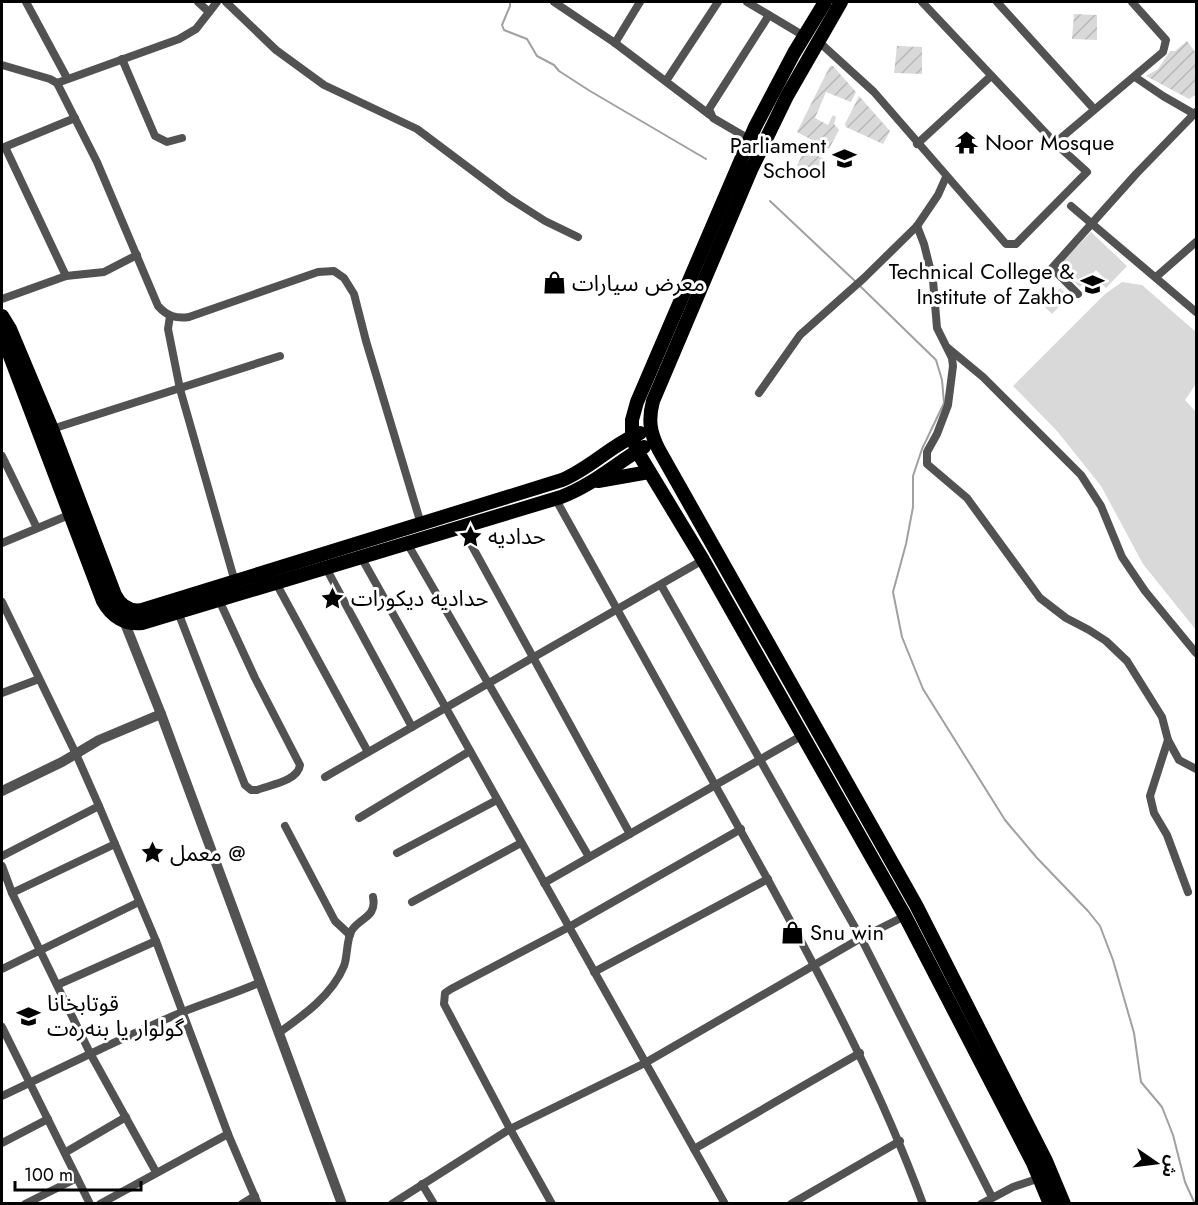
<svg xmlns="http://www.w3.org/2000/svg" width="1198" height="1205" viewBox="0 0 1198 1205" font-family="Jost,'Noto Sans Arabic',sans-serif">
<defs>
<pattern id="garden-furrows" width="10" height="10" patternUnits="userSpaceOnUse" patternTransform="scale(1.5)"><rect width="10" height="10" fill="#d9d9d9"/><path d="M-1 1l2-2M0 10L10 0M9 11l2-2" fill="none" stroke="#b8b8b8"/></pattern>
</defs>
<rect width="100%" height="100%" fill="#fff"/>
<g fill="#d9d9d9">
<path d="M1091,232L1127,266L1106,288L1101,283L1105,279L1096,270L1080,287L1058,266Z"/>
<path d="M1122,282L1142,285L1196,332V384L1185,400L1196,412V630L1143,564L1101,486L1057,431L1013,386L1105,294Z"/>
<path d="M1060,288L1069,296L1052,314L1044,306Z"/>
</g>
<g fill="url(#garden-furrows)">
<path d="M1074,14L1097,15V40L1072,39Z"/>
<path d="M1187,41L1196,53V94L1189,99L1146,76L1158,69L1170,51H1175Z"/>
<path d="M897,46L922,47V74L894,73Z"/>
<path d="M830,66H833L856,92L851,102L826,92L815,118L828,125L833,115L836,117L834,124L839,130L829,149L797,132Z"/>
<path d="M859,96L890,131L883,144L846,127L845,124Z"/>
<path d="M804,150L825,159L817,176L797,166Z"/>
</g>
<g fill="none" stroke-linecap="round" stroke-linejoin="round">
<g stroke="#a0a0a0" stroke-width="2">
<path d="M510,2V6L502,25L504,30L527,39L537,56L554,65L559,71L590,91L706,159"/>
<path d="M770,201L856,282"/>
<path d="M860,286L936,360L942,380L944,403L922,449L913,476V507L906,544L893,592L902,637L923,689L1005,820L1037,858L1088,911L1100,926L1113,960L1134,1033L1141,1082L1162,1107L1173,1135L1185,1182L1195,1204"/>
</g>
<g stroke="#525252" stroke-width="8">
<path d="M26,2L67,78"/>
<path d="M198,2L209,12"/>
<path d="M226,2L276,50L324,85L417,129L509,198L545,221L578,237"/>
<path d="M554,2L615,43L710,115"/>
<path d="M747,2L804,36"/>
<path d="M922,2L1055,143L1163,52L1166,40L1132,2"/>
<path d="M997,2L1094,109"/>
<path d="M818,41L874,92L1006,244H1016L1087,172L1055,143"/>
<path d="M615,43L640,2"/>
<path d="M122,59L155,136L167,142L182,138"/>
<path d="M2,65L50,79L57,83L97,162L158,306C167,316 176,319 189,317L318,272L334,271L344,278L354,294L366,341L421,524"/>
<path d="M1135,77L1163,96L1196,115"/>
<path d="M666,81L718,2"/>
<path d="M57,83L179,39L196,29L217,2"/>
<path d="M749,139L713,118L709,109L769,15"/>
<path d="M917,144L991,76"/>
<path d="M5,147L66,276"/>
<path d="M2,148L75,118"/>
<path d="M1071,206L1196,312"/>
<path d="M917,226L924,244L933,280L937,328L952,358L953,366L948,405L937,434L927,452V464L967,498L1040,598L1066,618L1089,630L1106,641L1127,661L1162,717L1168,740L1179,760L1196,769"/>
<path d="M1156,277L1196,242"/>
<path d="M1078,294L1052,268L1136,174L1196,112"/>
<path d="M2,299L66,276L104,272L137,255"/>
<path d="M170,316L168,329L180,389L235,582"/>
<path d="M948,348L983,377L1081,475L1101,506L1122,557L1145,591L1196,653"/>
<path d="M759,393L800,335L864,278L917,226L938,195L946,177"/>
<path d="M52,429L280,356"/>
<path d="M2,456L37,528"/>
<path d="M555,498C625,626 698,752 768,880C826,986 881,1090 923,1204"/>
<path d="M461,526L630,834"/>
<path d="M2,543L69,515"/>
<path d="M407,543L589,857"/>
<path d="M361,557L725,1204"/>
<path d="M326,568L412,727"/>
<path d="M276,583L368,752"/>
<path d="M661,585L861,938L992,1197"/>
<path d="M2,602L76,754L99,806L156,941L228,1134L258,1204"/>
<path d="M178,612L245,785L251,790H257C270,785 298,781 300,765L255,678L219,600"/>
<path d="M2,693L39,679"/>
<path d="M1168,740L1150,796L1154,813L1167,835L1188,892"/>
<path d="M325,777L703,560"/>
<path d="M359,818L470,751"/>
<path d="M285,826L335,921L350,935"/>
<path d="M397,853L497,800"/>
<path d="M2,856L99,806"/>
<path d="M2,866L12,893L90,1053L156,1172"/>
<path d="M544,883L803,735"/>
<path d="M12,893L115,844"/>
<path d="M412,902L521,843"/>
<path d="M2,969L139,902"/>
<path d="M594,972L768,879"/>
<path d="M57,985L156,941"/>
<path d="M2,1027L90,1204"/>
<path d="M280,1032C304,1015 332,995 344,966C348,955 346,940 352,930C361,917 377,917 373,897"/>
<path d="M2,1096C61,1068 119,1039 180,1013C207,1002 234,994 261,982"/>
<path d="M2,1143L48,1119"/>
<path d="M694,1149L860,1053"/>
<path d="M66,1152L126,1117"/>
<path d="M422,1184L434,1204"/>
<path d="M25,1204L77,1178"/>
<path d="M100,1204L228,1134"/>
<path d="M242,1204L255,1196"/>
<path d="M392,1204L510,1129L645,1063L861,938L905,916"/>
<path d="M552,1204L510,1129L444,1004L445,993L451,989L569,927L741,829"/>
<path d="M791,1204L900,1141"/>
<path d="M981,1204L1013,1187L1040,1178"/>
</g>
<g stroke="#525252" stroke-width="10">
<path d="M125,617L124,621L161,714L342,1204"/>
<path d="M2,791L62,762L99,740L161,714"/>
</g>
<g stroke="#000" stroke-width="14">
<path d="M825,2L794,53L755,127L637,402L632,420V436L637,451L703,560L905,916L1033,1163L1050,1204"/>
<path d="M841,2L787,96L751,170L653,401C648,420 650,433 659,450L916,905L1046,1161L1064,1204"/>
<path d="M2,316L10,329L52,429L115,595C121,607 130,612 142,610L562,480C591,468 611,445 640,433"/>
<path d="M2,335L103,601C111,616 125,625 142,623L561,497C593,485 615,464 644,447"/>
<path d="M598,481L649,472"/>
</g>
</g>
<defs>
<symbol id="temple-bare" viewBox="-9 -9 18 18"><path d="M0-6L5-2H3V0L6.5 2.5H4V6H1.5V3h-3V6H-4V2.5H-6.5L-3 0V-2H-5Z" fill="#000" stroke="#fff" stroke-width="2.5" paint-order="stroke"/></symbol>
<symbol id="school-bare" viewBox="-9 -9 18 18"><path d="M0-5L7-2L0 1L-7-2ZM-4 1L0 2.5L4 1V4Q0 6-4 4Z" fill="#000" stroke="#fff" stroke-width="2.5" paint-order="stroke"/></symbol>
<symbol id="shop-bare" viewBox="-9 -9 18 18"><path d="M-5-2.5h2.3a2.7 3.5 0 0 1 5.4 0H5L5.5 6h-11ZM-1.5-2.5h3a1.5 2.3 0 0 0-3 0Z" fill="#000" stroke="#fff" stroke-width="2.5" paint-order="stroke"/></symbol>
<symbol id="university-bare" viewBox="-9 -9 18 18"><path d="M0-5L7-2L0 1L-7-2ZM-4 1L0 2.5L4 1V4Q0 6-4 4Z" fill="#000" stroke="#fff" stroke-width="2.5" paint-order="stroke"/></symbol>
<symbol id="sight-bare" viewBox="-9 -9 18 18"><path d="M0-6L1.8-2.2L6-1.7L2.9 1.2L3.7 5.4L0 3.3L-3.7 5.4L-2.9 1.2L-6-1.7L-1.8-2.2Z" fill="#000" stroke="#fff" stroke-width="2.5" paint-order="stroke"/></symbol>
</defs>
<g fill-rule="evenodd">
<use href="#temple-bare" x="950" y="126" width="33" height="33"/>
<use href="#school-bare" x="828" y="142" width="33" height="33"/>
<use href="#shop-bare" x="538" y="266" width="33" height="33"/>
<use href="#university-bare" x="1076" y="268" width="33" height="33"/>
<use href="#sight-bare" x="454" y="520" width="33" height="33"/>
<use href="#sight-bare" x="316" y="582" width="33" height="33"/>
<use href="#sight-bare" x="136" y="836" width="33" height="33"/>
<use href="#shop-bare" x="776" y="916" width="33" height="33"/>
<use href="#school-bare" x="12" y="1000" width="33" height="33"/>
</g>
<g text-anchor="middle" stroke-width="6" stroke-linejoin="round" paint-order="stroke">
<g font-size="22" fill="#000" stroke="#fff" text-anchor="start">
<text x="985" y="150">Noor Mosque</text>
<text x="826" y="153" text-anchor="end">Parliament<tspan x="826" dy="25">School</tspan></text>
<text x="1074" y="279" text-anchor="end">Technical College &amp;<tspan x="1074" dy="25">Institute of Zakho</tspan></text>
<text x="572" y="291">معرض سيارات</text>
<text x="488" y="544">حداديه</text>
<text x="351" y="606">حداديه ديكورات</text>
<text x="170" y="861">معمل @</text>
<text x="810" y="940">Snu win</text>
<text x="47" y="1011">قوتابخانا<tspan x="47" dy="25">گولوار یا بنەرەت</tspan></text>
</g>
</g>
<rect width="1198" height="1205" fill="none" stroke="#000000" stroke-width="6"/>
<g transform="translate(1156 1163) rotate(104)" stroke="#ffffff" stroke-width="4.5" paint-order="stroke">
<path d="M0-4.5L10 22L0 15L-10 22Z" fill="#000000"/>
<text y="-9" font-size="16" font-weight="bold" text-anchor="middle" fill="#000000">ش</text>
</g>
<path d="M15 1181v9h126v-9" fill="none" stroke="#000000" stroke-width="3"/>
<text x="24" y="1181" font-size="18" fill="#000000" stroke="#ffffff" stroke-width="4.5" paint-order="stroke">100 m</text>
</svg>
